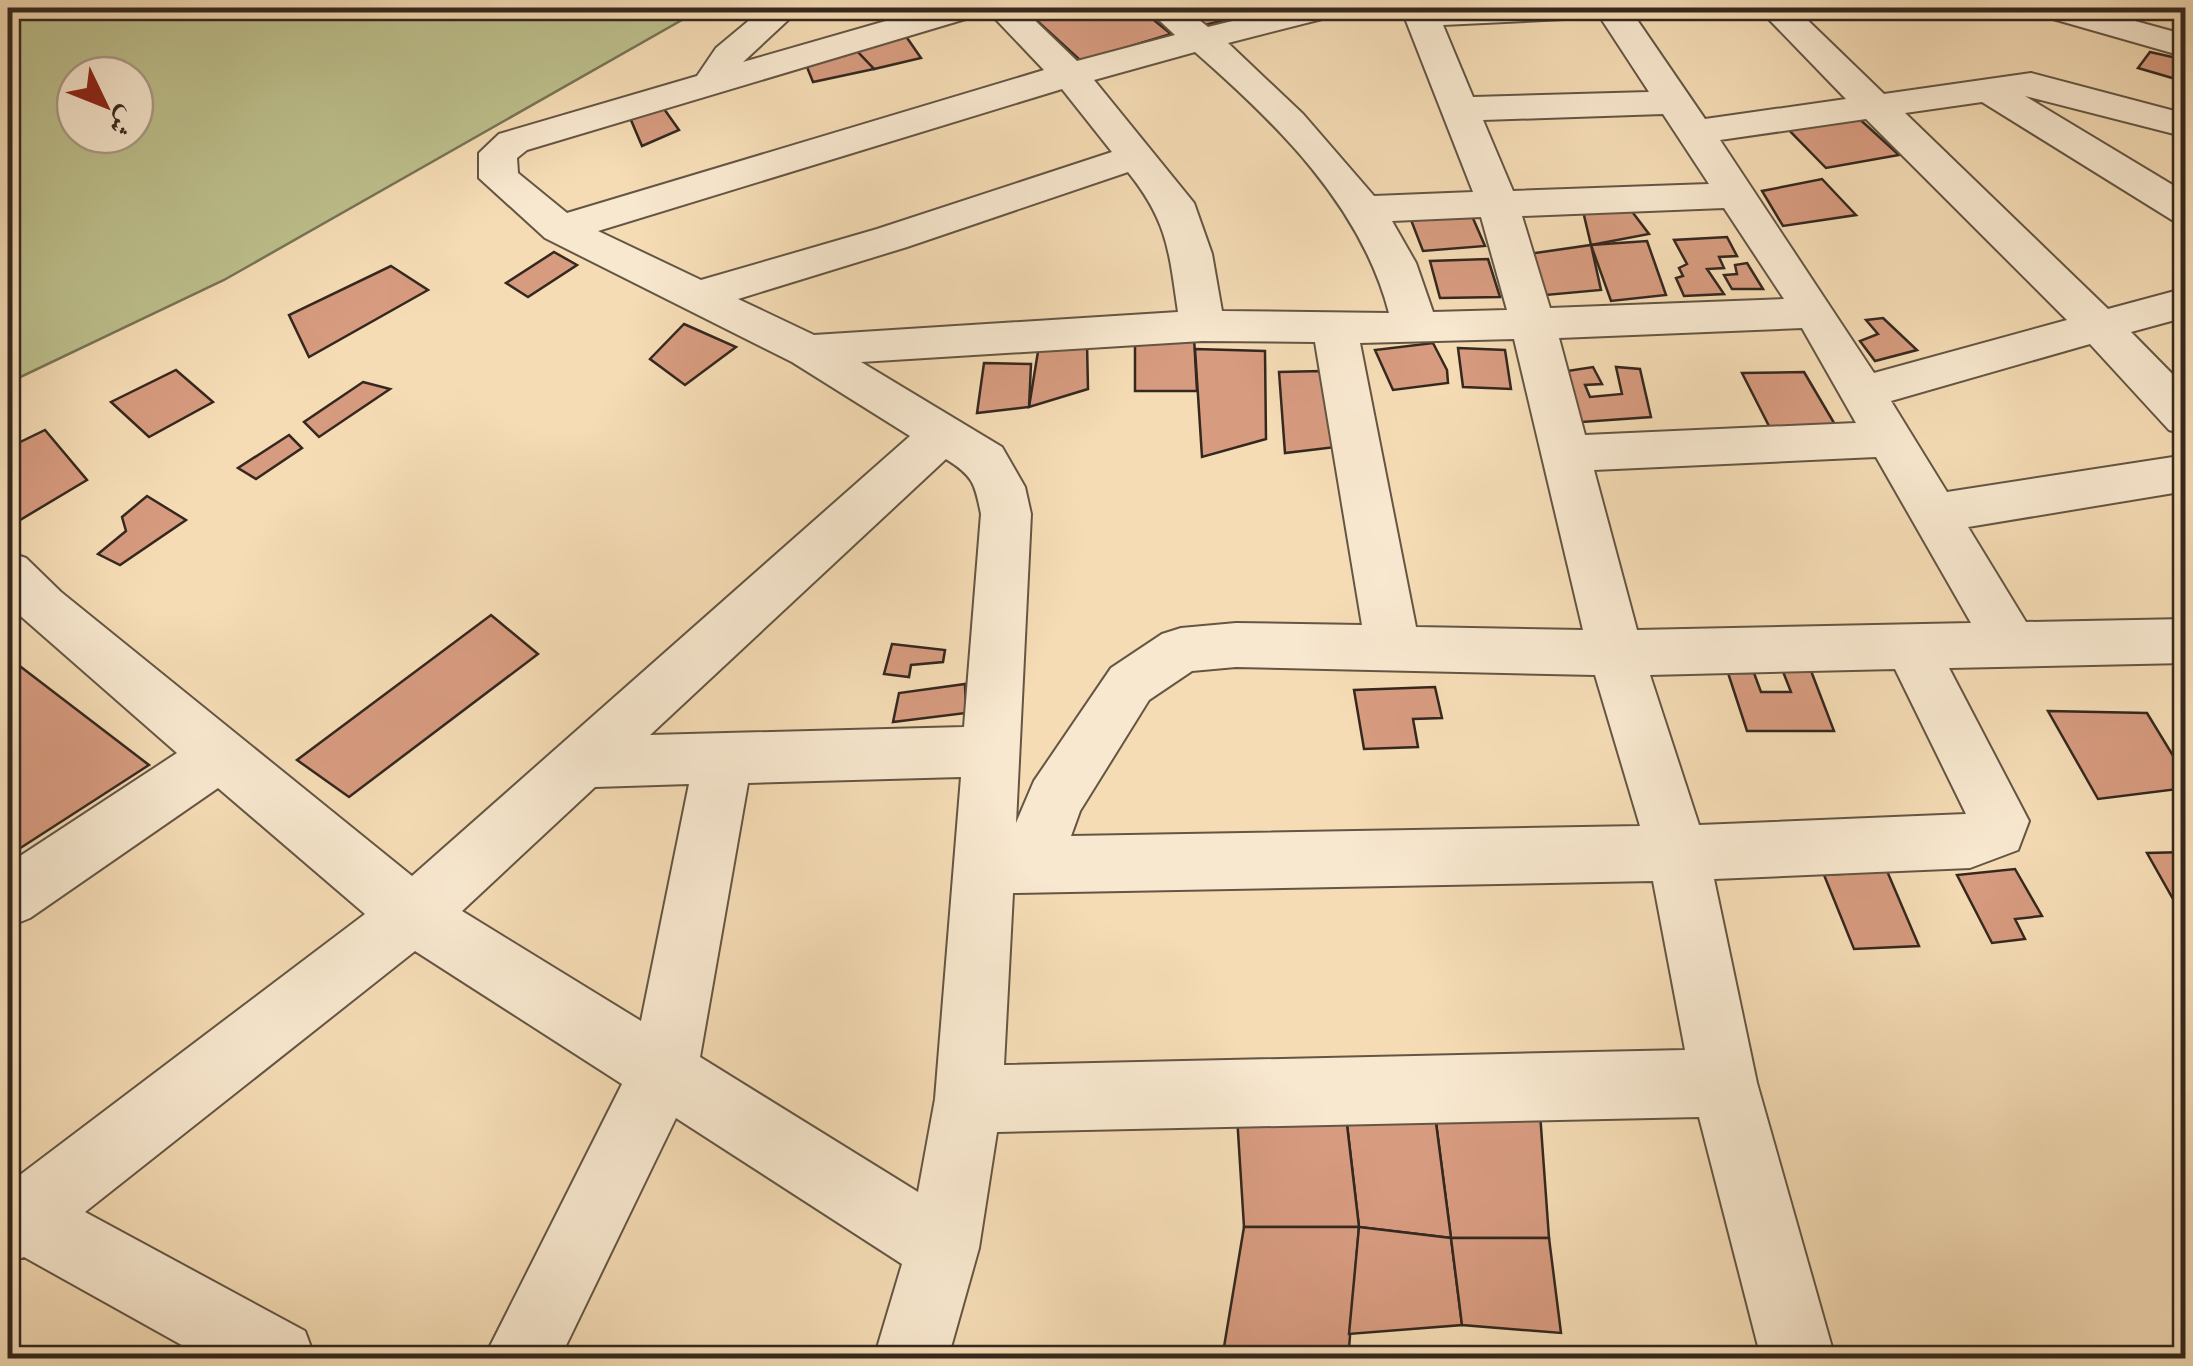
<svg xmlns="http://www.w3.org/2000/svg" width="2193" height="1366" viewBox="0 0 2193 1366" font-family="'IM FELL Great Primer',Amiri,serif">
<rect width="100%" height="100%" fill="#f5dcb5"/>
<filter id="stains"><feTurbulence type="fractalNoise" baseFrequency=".002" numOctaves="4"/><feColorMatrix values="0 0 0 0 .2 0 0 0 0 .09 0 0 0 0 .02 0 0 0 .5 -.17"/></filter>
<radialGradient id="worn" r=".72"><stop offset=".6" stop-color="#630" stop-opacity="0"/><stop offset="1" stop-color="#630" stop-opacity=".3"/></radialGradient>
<path fill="#bdc08d" stroke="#787456" stroke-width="2.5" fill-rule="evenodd" d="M8,8H703L224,280L8,383ZM75,75H135V135H75Z"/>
<g fill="#d79b7f" stroke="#34281f" stroke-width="2.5">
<path d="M1023,8H1139L1171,34L1081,61Z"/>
<path d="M1188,8H1273L1205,25Z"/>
<path d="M903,32L921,58L874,69L853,47Z"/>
<path d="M853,47L874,69L813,82L805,62Z"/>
<path d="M2150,52L2186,60V82L2138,68Z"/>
<path d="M657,99L679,130L642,146L628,113Z"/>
<path d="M1854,114L1899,155L1826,168L1784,125Z"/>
<path d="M1822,179L1856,215L1783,226L1762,191Z"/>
<path d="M1627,205L1649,234L1591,245L1582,207Z"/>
<path d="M1472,216L1485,246L1423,251L1411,220Z"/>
<path d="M1727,237L1737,256L1719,257L1724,268L1707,269L1724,294L1684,296L1676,278L1683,276L1679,268L1687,264L1674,240Z"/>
<path d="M1647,241L1666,295L1611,301L1591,245Z"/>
<path d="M1591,245L1601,290L1535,296L1528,254Z"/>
<path d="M554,252L577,265L528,297L506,283Z"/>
<path d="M1488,259L1500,297L1440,298L1430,261Z"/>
<path d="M1747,263L1763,289H1732L1724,275L1737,274L1735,265Z"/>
<path d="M391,266L428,290L309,357L289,315Z"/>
<path d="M1883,318L1917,350L1875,361L1860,341L1878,334L1866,320Z"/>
<path d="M684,324L736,347L685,385L650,359Z"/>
<path d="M1041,333L1087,343L1088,389L1029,407Z"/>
<path d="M1135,337H1194L1197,391H1135Z"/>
<path d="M1433,343L1447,370L1448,383L1393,390L1375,350Z"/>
<path d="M1458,348L1505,350L1511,389L1463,387Z"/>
<path d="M1195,349L1265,351L1266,439L1202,457Z"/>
<path d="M984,363L1031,364L1029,407L977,413Z"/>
<path d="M1593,367L1602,384L1585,385L1590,397L1622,394L1616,367L1640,369L1651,417L1582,422L1561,372Z"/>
<path d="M176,370L213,402L149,437L111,402Z"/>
<path d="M1321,371L1336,447L1285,453L1279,372Z"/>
<path d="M1804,372L1837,428L1772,432L1742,373Z"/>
<path d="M363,382L390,389L319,437L304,422Z"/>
<path d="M45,430L87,480L10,526L8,448Z"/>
<path d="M289,435L302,448L256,479L238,468Z"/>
<path d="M147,496L186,520L120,565L98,554L126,531L122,517Z"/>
<path d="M491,615L538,654L349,797L297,760Z"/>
<path d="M892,644L945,650L943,662L911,665L909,677L884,674Z"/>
<path d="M1808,663L1834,731H1747L1728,673H1754L1761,692H1791L1780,664Z"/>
<path d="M21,667L149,765L8,856V674Z"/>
<path d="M965,684L966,713L893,722L899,693Z"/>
<path d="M1435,687L1442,718L1413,719L1418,747L1364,749L1354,690Z"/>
<path d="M2048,711L2147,713L2186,777V788L2098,799Z"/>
<path d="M2186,852V922L2147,853Z"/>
<path d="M2015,869L2042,916L2015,919L2025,939L1992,943L1957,875Z"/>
<path d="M1887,871L1919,946L1854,949L1824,875Z"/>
<path d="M1540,1113L1549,1238H1451L1435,1115Z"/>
<path d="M1435,1115L1451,1238L1359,1227L1346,1116Z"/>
<path d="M1237,1116H1346L1359,1227H1244Z"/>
<path d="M1244,1227H1359L1349,1348L1224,1347Z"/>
<path d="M1359,1227L1451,1238L1462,1325L1349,1334Z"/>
<path d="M1451,1238H1549L1561,1333L1462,1325Z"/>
</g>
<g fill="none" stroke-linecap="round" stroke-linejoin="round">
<defs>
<g id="minor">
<path d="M764,8H801L743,62L931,8H984L979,15L527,150L517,158L518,173L567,213L1044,70L985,8H1022L1077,61L1175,35L1146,8H1184L1208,27L1285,8H1343L1338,15L1228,43L1303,114L1374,196L1473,192L1401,8H1629L1705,119L1846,99L1758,8H1795L1884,94L2031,73L2186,114V137L2025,96L2186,193V224L2172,220L1982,102L1905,113L2108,309L2186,288V317L2131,332L2186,388V435L2169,430L2090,344L1891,401L1947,492L2186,455V491L1968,527L2026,622L2186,619V663L1949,668L2029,821L2018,850L1970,868L1714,879L1757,1083L1835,1358H1761L1699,1117L997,1132L979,1248L948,1358H874L902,1264L676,1118L560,1358H484L622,1084L415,951L85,1212L305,1331L315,1358H205L24,1257L8,1263V1184L365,914L218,788L30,918L8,927V864L177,753L8,605V552L26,558L61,592L412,876L910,436L792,362L545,238L479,178V153L499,134L697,76L716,48ZM1598,14L1649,92L1473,97L1443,25L1585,18ZM1195,52C1276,123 1361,205 1389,313L1222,311L1212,254L1194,203L1094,80ZM1062,89L1112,152L877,229L701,280L598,231ZM1663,114L1709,184L1513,191L1483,120ZM1866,119L2067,320L1874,373L1720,140ZM1128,172C1168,222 1169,251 1178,312L814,335L738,299L907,247ZM1724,208L1784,299L1550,308L1522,216ZM1481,217L1507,310L1433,312L1416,263L1392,221ZM1802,328L1856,423L1585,435L1559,338ZM1514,339L1583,630L1416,627L1360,343ZM1202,341L1315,342L1362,625L1236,623L1181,628L1162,634L1111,668L1034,781L1016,823L1031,514L1025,487L1002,447L861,362ZM1876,457L1971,623L1637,630L1594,470ZM946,459C973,476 975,483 981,514L964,727L650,735ZM1236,667L1595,675L1640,826L1071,836L1080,811L1149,700L1192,671ZM1895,669L1966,814L1699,825L1650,675ZM961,777L935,1099L918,1192L700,1057L748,783ZM689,784L641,1021L462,911L595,787ZM1653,881L1685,1050L1004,1065L1013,893Z"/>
<path d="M2034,8H2088L2186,35V57L2039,15Z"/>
</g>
</defs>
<use href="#minor" stroke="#645544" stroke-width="4"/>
<use href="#minor" fill="#f8e8cf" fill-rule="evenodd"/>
</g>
<rect width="2193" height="1366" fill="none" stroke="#f5dcb5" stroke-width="40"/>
<rect x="10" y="10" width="2173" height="1346" fill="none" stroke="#34281f" stroke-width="5"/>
<rect x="20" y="20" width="2153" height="1326" fill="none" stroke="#34281f" stroke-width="2.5"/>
<g transform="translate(105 105) rotate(133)"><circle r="48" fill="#f8e8cf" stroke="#aa9b89" stroke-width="2.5"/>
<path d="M0-8L18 38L0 25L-18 38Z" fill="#8f2418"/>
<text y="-15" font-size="28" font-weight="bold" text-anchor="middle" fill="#34281f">ش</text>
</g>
<rect width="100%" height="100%" filter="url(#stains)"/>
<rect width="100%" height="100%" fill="url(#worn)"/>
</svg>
